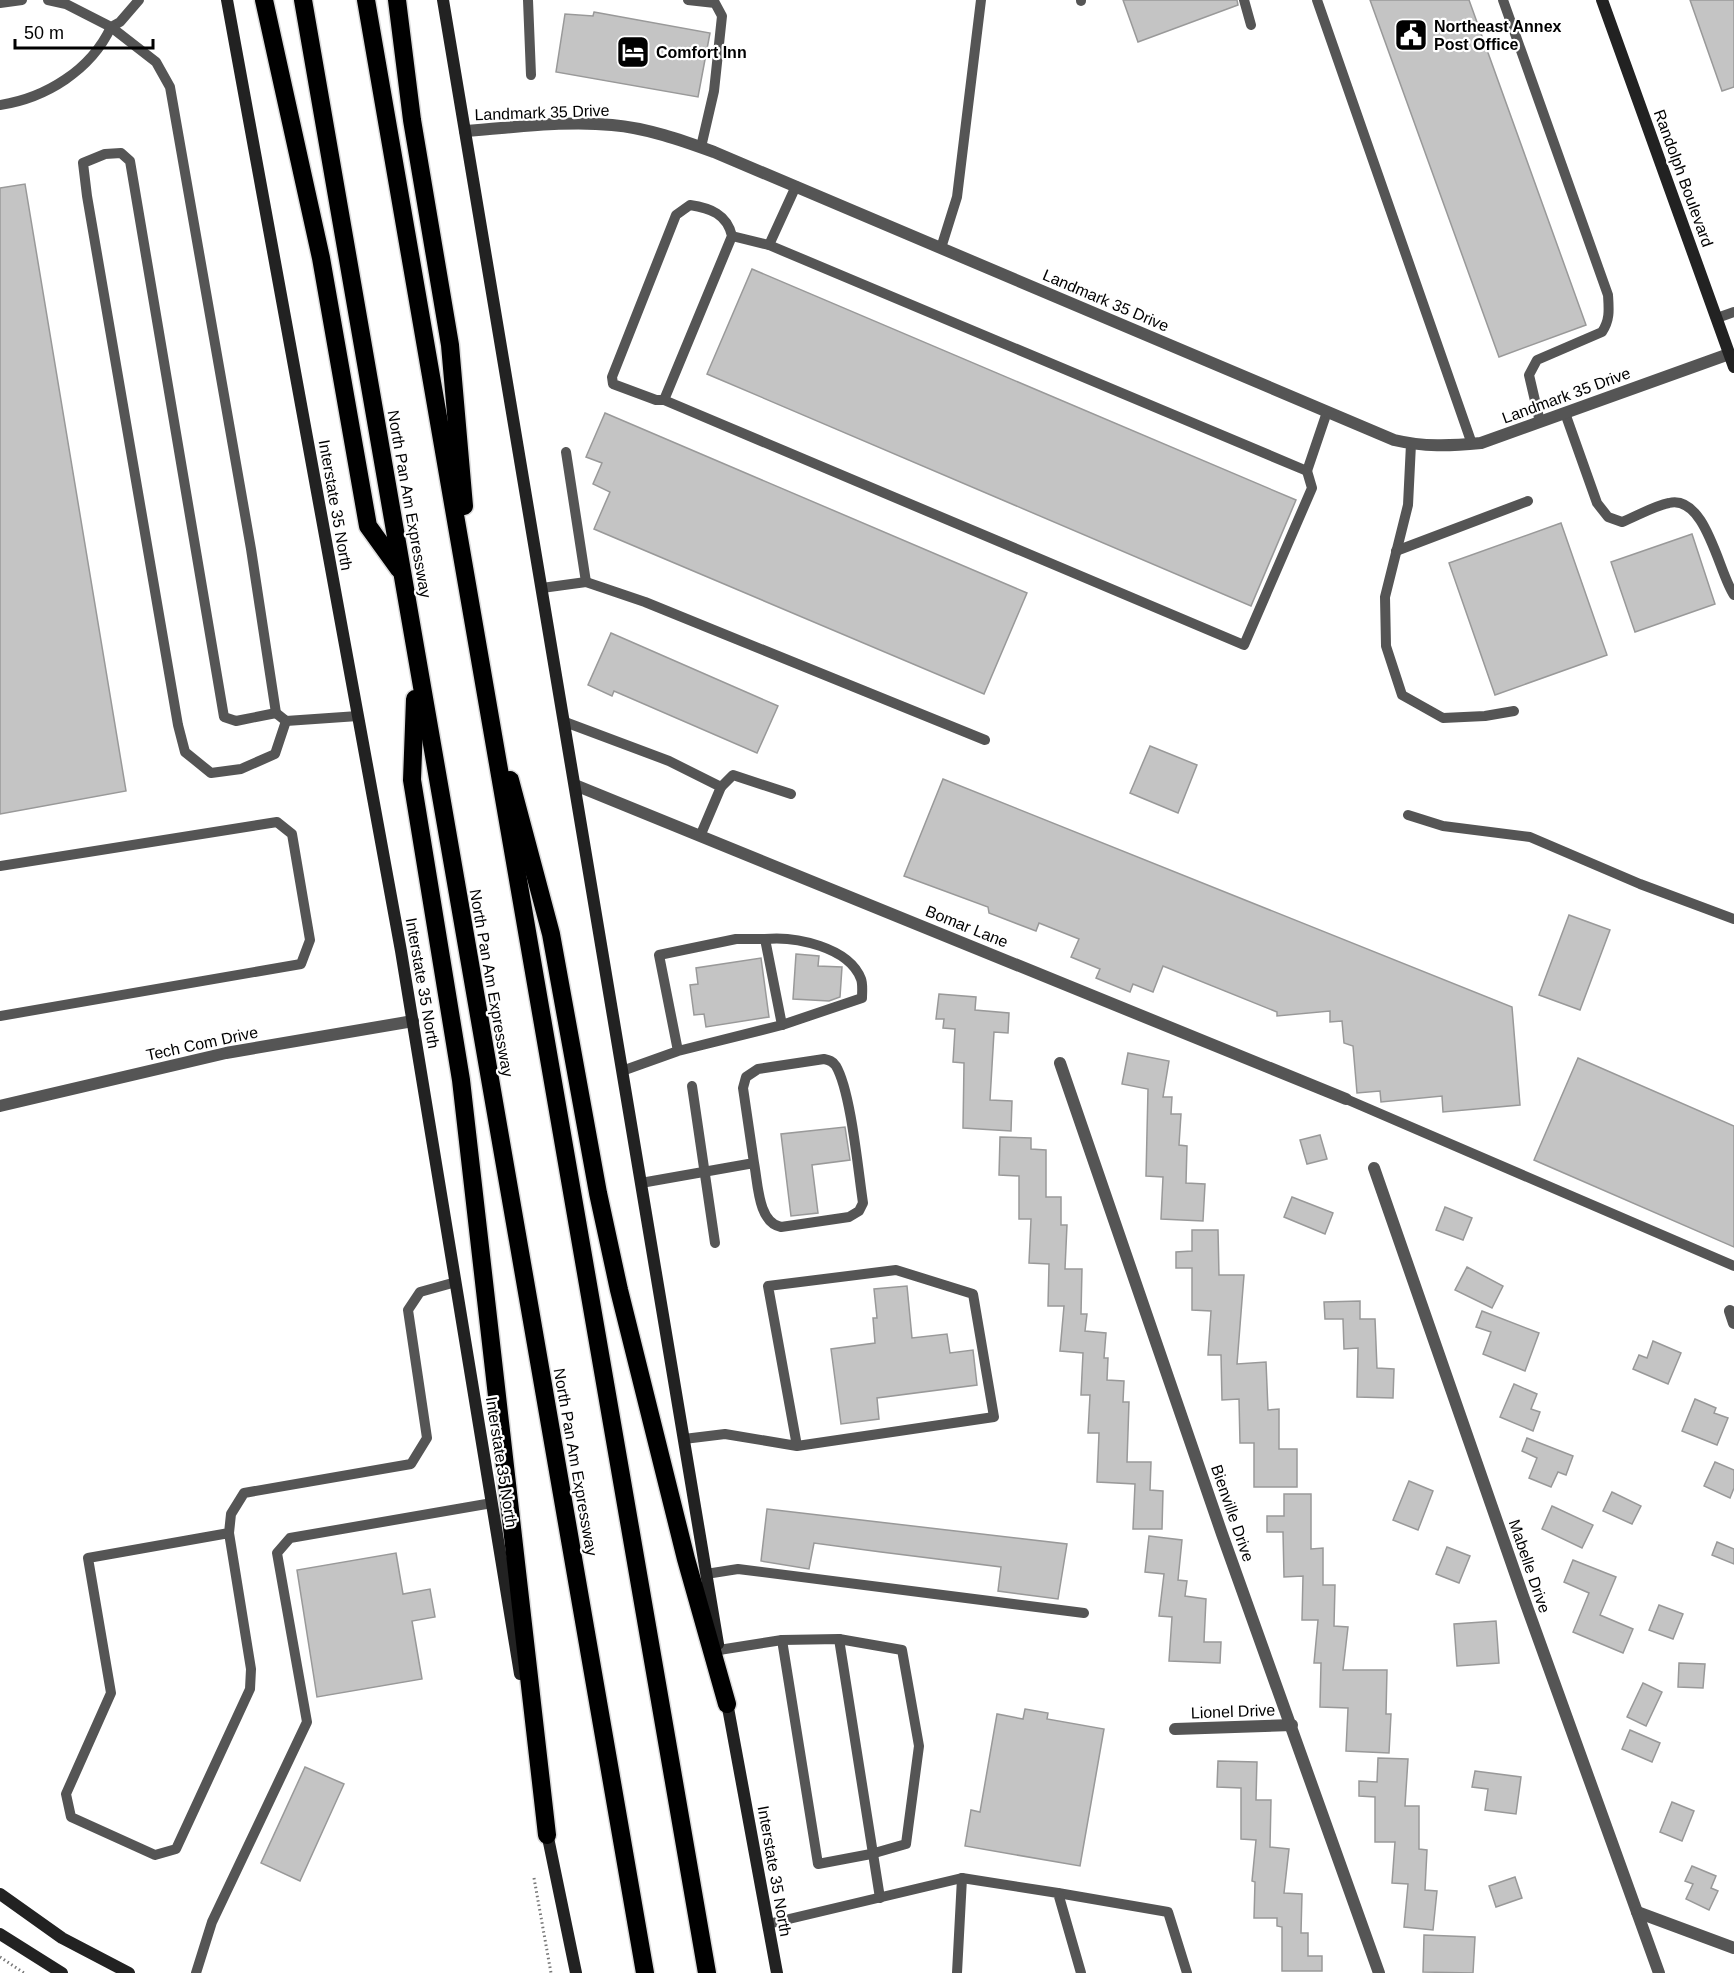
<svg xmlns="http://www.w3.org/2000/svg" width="1734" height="1973" viewBox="0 0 1734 1973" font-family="Helvetica,sans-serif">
<rect width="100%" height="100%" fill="#fff"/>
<g fill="#c4c4c4" stroke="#999" stroke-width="1.5">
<path d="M1123,0H1237L1238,5L1138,42Z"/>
<path d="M1370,0H1469L1586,325L1499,357Z"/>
<path d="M1690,0H1734V87L1722,91Z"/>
<path d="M594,12L710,33L698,97L556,72L565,14L593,16Z"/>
<path d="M25,184L126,791L0,814V188Z"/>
<path d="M752,269L1296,500L1251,606L707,374Z"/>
<path d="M605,413L1027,593L984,694L594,529L610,492L593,484L602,463L586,457Z"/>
<path d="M1561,523L1607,655L1495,695L1449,563Z"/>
<path d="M1692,534L1715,604L1635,632L1611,562Z"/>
<path d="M611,633L778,706L757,753L614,691L612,696L588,685Z"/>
<path d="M1150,746L1197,765L1178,813L1130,793Z"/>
<path d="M943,779L1512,1007L1520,1105L1443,1112L1442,1096L1381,1102L1380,1091L1357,1093L1353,1046L1344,1043L1342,1021L1330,1022V1011L1277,1016V1012L1163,966L1153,992L1133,984L1130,992L1096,978L1100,969L1071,957L1079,939L1039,923L1036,931L989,913L988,907L904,876Z"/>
<path d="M1569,915L1610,930L1580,1010L1539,995Z"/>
<path d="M796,954L819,956L818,966L842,967L840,997L829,1001L793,999Z"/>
<path d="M761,958L769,1017L706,1027L704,1014L694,1015L690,985L698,984L696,968Z"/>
<path d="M939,994L976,997L975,1010L1009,1013L1008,1033L994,1032L990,1100L1012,1101L1011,1131L963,1128L964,1063L953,1062L955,1029L943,1028L944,1019H936Z"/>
<path d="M1128,1053L1169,1061L1163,1097H1172L1171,1114H1181L1179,1145L1187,1146L1186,1183L1205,1184L1203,1221L1161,1219L1163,1177L1146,1176L1148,1089L1122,1084Z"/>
<path d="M1578,1058L1734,1126V1247L1534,1160Z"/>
<path d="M845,1127L850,1160L812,1165L818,1213L791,1216L781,1134Z"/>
<path d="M1320,1135L1327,1159L1307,1164L1300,1140Z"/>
<path d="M1000,1137L1031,1138V1149L1046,1150V1197H1061V1225H1067L1065,1269H1082L1081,1314H1087L1085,1331L1106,1333L1104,1358H1108L1107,1380L1124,1381L1123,1402H1129L1127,1462H1151L1150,1490L1163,1491L1162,1529H1133L1135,1484L1097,1482L1099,1433H1088L1090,1395H1081L1083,1353L1060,1351L1064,1306H1048L1049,1264L1029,1263L1031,1219H1019V1176L999,1175Z"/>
<path d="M1292,1197L1333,1213L1325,1234L1284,1217Z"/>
<path d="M1445,1207L1472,1218L1463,1240L1436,1230Z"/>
<path d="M1192,1230H1218L1219,1275H1244L1237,1364L1266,1362L1268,1410L1279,1409V1449H1297V1487H1254V1443H1240L1239,1399L1222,1400L1221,1355H1208L1211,1311L1192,1310V1268H1176V1252L1192,1251Z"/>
<path d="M1467,1267L1503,1286L1492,1308L1455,1290Z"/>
<path d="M907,1286L912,1338L947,1334L950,1353L973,1350L977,1385L877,1398L879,1419L841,1424L831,1349L875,1343L873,1318H877L874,1289Z"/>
<path d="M1360,1301V1319H1375L1377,1368L1394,1369L1393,1398L1357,1397L1358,1348L1344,1349L1343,1319H1325L1324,1302Z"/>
<path d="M1482,1311L1539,1333L1525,1371L1483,1354L1491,1332L1476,1327Z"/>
<path d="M1653,1341L1681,1353L1668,1384L1633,1369L1639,1355L1647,1358Z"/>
<path d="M1514,1384L1537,1394L1531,1409L1540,1412L1533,1431L1500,1417Z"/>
<path d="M1695,1399L1716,1408L1714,1413L1728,1418L1717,1445L1682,1431Z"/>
<path d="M1527,1438L1573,1456L1566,1475L1558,1472L1551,1487L1529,1478L1537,1458L1522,1451Z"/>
<path d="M1715,1462L1734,1470V1488L1730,1498L1704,1486Z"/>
<path d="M1409,1481L1433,1491L1418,1530L1393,1520Z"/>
<path d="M1612,1492L1641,1506L1632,1524L1603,1511Z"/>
<path d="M1284,1494H1311V1549L1323,1548V1585H1335L1334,1626L1348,1627L1343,1670H1387L1386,1714H1391L1389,1753L1346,1751L1348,1708L1320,1707L1321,1663H1314L1318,1620H1302L1303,1576L1284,1577L1283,1532H1267V1516H1284Z"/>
<path d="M1552,1506L1593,1525L1582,1548L1542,1529Z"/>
<path d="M767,1509L1067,1544L1058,1599L998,1591L1001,1567L881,1552L814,1543L809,1569L761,1561Z"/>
<path d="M1149,1536L1182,1540L1178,1580L1187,1581L1185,1596L1206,1599L1204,1642H1221L1220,1663L1169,1661L1172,1617L1159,1616L1164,1574L1145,1572Z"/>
<path d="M1717,1542L1734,1549V1564L1712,1555Z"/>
<path d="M1447,1547L1470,1556L1459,1583L1436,1574Z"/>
<path d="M396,1553L403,1594L430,1589L435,1617L412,1621L422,1679L317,1697L297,1570Z"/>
<path d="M1573,1560L1616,1577L1600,1615L1633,1629L1623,1653L1573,1632L1589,1593L1564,1582Z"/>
<path d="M1659,1605L1683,1614L1673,1639L1649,1630Z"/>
<path d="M1496,1621L1499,1663L1457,1666L1454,1624Z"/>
<path d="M1679,1663L1705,1664L1703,1688L1678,1687Z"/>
<path d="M1643,1683L1662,1692L1646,1726L1627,1717Z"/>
<path d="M1025,1709L1048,1713L1047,1719L1104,1729L1080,1866L965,1846L971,1810L980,1812L997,1714L1023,1719Z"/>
<path d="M1630,1730L1660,1743L1652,1762L1622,1749Z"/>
<path d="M1378,1758L1408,1759L1405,1806H1419V1849L1427,1850L1425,1890L1437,1891L1433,1930L1404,1927L1408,1884L1392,1883L1395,1842H1375V1797L1359,1796V1781L1377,1782Z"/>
<path d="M1218,1761L1257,1762L1256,1800H1271L1270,1847L1289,1849L1284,1893L1302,1894L1301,1933H1308V1956H1322V1971H1282V1927L1277,1926V1918H1254L1255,1882L1252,1881L1256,1840L1241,1839V1788L1217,1787Z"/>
<path d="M305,1767L344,1784L300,1881L261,1863Z"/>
<path d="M1475,1771L1521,1777L1516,1814L1485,1810L1488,1789L1472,1787Z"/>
<path d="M1672,1802L1694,1811L1682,1841L1660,1832Z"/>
<path d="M1692,1866L1716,1876L1711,1888L1718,1891L1709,1910L1686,1899L1693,1884L1685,1881Z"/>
<path d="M1515,1877L1522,1898L1496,1907L1489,1886Z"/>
<path d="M1424,1935L1475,1937L1473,1973L1423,1972Z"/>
</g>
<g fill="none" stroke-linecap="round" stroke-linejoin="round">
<defs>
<g id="highway">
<path d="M264,0L321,258L368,526L399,569"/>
<path d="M303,0L645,1973"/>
<path d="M366,0L707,1973"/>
<path d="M397,0L412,120L450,345L464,506"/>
<path d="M415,699L412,780L461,1080L547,1835"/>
<path d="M510,780L551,934L598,1193L619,1290L686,1559L727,1704"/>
</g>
</defs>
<use href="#highway" stroke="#dbdbdb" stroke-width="21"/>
<g stroke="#777" stroke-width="3" stroke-dasharray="1.5 3" stroke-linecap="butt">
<path d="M534,1878L551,1973"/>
<path d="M0,1957L24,1973"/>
</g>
<g stroke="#555" stroke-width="10">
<path d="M48,0L66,4L111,27L120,22L139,0"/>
<path d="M528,0L531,75"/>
<path d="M688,0L715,3L722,16L714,91L701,147"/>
<path d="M1081,0V1"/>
<path d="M1244,0L1251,25"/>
<path d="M1317,0L1472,444"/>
<path d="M1503,0L1608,295C1609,310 1610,320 1602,332L1537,360L1529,375L1540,422"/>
<path d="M0,3L22,0"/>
<path d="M0,105C46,98 91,70 111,27L156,62L170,87L251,549L276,713L286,721L358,716"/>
<path d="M796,186L769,245L1307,471L1327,412"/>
<path d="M690,205C710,208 727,214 732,236L664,400H656L613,384L612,377L676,215Z"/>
<path d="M732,236L769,245"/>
<path d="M941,248L957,197L981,0"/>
<path d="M1717,318L1734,312"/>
<path d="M664,400L1244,645L1312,488L1307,471"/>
<path d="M1565,413L1597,503L1608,517L1622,522C1637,516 1654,506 1669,503C1706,494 1719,574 1734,595"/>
<path d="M1411,444L1408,505L1385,597L1386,646L1402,695L1443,718L1485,716L1514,711"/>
<path d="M566,452L586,582"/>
<path d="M1396,551L1528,501"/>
<path d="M542,588L586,582L645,602L985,740"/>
<path d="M276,713L236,721L224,717L130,161L121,153L105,154L83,163L87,196L178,725L185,752L211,773L241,769L275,754L286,721"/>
<path d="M565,722L669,761L721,787L701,834"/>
<path d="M721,787L733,775L791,794"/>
<path d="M1408,815L1443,826L1530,837L1640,884L1734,919"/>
<path d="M0,866L277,822L292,834L310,940L301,964L0,1016"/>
<path d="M765,939C795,936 849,947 861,979C863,984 862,993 862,998L782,1025"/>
<path d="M622,1071L678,1051L659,955L736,939H765L782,1025L678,1051"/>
<path d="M692,1086L715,1243"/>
<path d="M1346,1099L1734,1266"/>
<path d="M641,1183L754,1163L743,1088L746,1077L758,1069L824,1059C829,1060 833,1061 836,1066C851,1092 858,1170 863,1203L859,1211L849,1217L781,1227C758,1223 758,1183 754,1163"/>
<path d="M684,1439L725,1434L797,1446L994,1417L973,1294L896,1270L768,1286L797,1446"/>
<path d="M229,1533L88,1558L111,1693L66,1794L71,1817L155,1855L176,1849L250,1689L251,1669L229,1533L231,1514L244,1493L411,1464L427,1438L408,1310L420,1292L456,1282"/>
<path d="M706,1574L738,1569L1084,1613"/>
<path d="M782,1640L818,1864L871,1854L906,1844L919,1746L902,1650L839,1639"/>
<path d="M719,1650L782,1640L839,1639L880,1898"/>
<path d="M1058,1893L1168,1912L1187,1973"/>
<path d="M768,1924L962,1878L1058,1893L1081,1973"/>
<path d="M196,1973L212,1922L307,1722L277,1553L290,1538L492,1503"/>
<path d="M957,1973L962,1878"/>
</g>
<g stroke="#555" stroke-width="12">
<path d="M465,131C513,128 564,120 612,125C647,128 681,140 714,152L1394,440C1424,447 1450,446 1481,443L1729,354"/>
<path d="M575,785L1346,1099"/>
<path d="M1060,1063L1222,1534L1379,1973"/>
<path d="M0,1106L226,1053L413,1021"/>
<path d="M1374,1168L1523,1596L1659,1973"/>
<path d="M1730,1311L1734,1323"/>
<path d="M1175,1729L1292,1725"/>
<path d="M1637,1912L1734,1948"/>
</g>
<g stroke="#222" stroke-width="12">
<path d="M227,0L401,951L520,1674"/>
<path d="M443,0L718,1644"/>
<path d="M1602,0L1734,367"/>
<path d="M726,1697L777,1973"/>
<path d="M546,1828L576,1973"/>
<path d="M0,1894L62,1938L129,1973"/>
<path d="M0,1934L62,1973"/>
</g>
<use href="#highway" stroke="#000" stroke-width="18"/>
</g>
<defs>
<symbol id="civic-square" viewBox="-11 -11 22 22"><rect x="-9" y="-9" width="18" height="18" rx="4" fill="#000" stroke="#fff"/><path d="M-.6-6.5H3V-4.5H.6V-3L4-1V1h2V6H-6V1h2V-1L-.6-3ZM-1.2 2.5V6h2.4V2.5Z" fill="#fff"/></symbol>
<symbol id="hotel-square" viewBox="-11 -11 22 22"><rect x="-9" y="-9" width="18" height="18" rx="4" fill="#000" stroke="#fff"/><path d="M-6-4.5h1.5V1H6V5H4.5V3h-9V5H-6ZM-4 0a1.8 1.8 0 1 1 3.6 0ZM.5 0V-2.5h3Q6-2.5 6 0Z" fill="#fff"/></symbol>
</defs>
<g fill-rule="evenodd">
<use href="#civic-square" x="1392" y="16" width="38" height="38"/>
<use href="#hotel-square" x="614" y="33" width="38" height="38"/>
</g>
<g text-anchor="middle" stroke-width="4.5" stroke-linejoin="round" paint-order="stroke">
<g font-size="16" font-weight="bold" fill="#000" stroke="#fff" text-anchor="start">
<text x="1434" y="32">Northeast Annex<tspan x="1434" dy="18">Post Office</tspan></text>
<text x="656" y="58">Comfort Inn</text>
</g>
<g font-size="16" fill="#000" stroke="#fff">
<text transform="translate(542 112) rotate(-2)" y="6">Landmark 35 Drive</text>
<text transform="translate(1684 178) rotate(70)" y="6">Randolph Boulevard</text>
<text transform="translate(1106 300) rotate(23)" y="6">Landmark 35 Drive</text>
<text transform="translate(1566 395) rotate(-20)" y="6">Landmark 35 Drive</text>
<text transform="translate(410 504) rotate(80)" y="6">North Pan Am Expressway</text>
<text transform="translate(336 505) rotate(80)" y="6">Interstate 35 North</text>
<text transform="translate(967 926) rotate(22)" y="6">Bomar Lane</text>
<text transform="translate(423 983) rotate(80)" y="6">Interstate 35 North</text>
<text transform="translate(492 983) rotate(80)" y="6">North Pan Am Expressway</text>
<text transform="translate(202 1043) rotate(-12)" y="6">Tech Com Drive</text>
<text transform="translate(502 1462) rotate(81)" y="6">Interstate 35 North</text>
<text transform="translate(576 1462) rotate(80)" y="6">North Pan Am Expressway</text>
<text transform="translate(1233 1513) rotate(71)" y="6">Bienville Drive</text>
<text transform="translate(1530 1566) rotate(71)" y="6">Mabelle Drive</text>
<text transform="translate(1233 1711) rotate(-2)" y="6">Lionel Drive</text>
<text transform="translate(775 1871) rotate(80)" y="6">Interstate 35 North</text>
</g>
</g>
<path d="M15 39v9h138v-9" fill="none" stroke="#000000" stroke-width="3"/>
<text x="24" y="39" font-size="18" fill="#000000" stroke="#ffffff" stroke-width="4.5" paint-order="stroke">50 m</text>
</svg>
